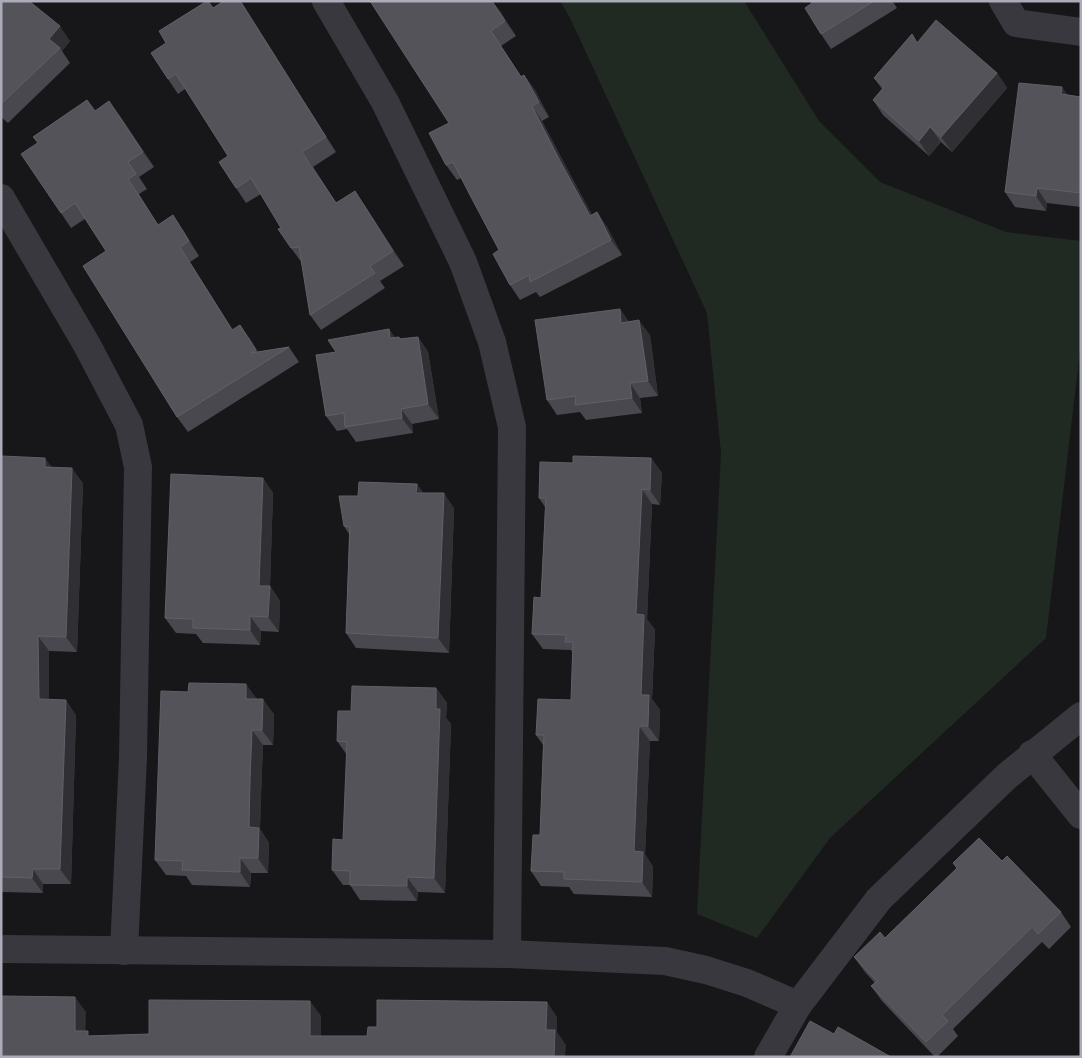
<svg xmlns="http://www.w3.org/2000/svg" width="1082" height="1058" viewBox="0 0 1082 1058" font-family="Overpass,sans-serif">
<rect width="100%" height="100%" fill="#171719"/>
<path fill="#212923" d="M560,1H744L819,121L880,182L1006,232L1081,241V343L1046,638L830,838L757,938L697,914L721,453L707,313L570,18Z"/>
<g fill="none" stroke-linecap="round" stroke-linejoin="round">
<g stroke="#38383e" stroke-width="28">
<path d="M326,1L385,102L463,262L492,342L512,427L507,954"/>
<path d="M1003,1L1016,23L1081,32"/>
<path d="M1,198L87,345L129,425L138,467L133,757L124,951"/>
<path d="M1032,754L1081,815"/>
<path d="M1,949L507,954L665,961L706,970L747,983L798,1005"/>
<path d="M768,1057L798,1005L879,899L1007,776L1081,716"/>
</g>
</g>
<g fill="#48484e">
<path d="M1,1L70,41L62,51L70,63L8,123L1,117Z"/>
<path d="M224,1H241L336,152L313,167L336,203L365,206L404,266L380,281L385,288L321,330L310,315L302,263L291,248L281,228L261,194L246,203L236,188L228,156L185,89L178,94L168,79L166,43L213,8Z"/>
<path d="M811,1H895L893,2L897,8L831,49L821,34Z"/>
<path d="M500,11L516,36L501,46L521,76L524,75L535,90L549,117L542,121L571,176L592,215L597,212L607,227L622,255L540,297L536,292L520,300L510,285L499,250L461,178L457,180L446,165L449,123Z"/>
<path d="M912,34L917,42L997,73L1007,88L952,152L941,142L929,156L883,115L873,100L882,89L874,78Z"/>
<path d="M1068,95L1081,97V207L1047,203L1046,211L1015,207L1005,192Z"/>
<path d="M87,100L95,111L120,116L154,167L139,177L147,189L139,194L158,225L183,230L199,256L190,262L233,330L240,325L258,352L289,347L299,362L188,432L177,417L106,251L85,219L71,228L61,213L37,143L33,137Z"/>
<path d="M620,309L629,322L650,335L658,396L640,398L642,413L586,420L580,412L557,415L547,400Z"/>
<path d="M389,329L395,338L399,337L400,339L418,337L428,352L439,419L412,424L413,433L356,442L347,429L337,431L326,416L336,352Z"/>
<path d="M1,456L52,467L83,483L77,652L49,651V700L76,715L71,884H43V893L1,892Z"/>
<path d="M651,458L662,473L660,505L652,504L647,619L655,630L652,699L660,710L659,741H650L645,854L653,867L652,897L574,894L569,887L541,886L531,871L540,835L543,745L536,735L571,700L573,653L571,650L543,649L532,634L541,598L545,507L539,498L573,463Z"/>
<path d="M263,478L273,493L270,586L280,601L279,632L261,631L260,645L203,643L196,634L176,633L165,618Z"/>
<path d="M417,484L423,493L454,508L449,653L356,648L346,633L349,534L344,526L358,496Z"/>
<path d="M436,688L447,703L446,718L451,724L445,893L418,892L417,901L360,900L350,885H343L332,870L343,840L347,755L337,741L351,711Z"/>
<path d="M188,692L256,699L274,714L273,745H263L261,793L260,829L269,843L268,873H251L250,887L192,885L186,876L166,875L155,860Z"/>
<path d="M1002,861L1061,912L1071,927L1049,949L1042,942L953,1029L958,1036L937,1057H935L882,1001L871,986L875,983L865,972L854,957L885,938L957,868L953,863Z"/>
</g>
<g fill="#303034">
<path d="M240,1L246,9L336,152L326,137Z"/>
<path d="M492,1L500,11L516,36L505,21Z"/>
<path d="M60,26L70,41L62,51L60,48L49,39Z"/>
<path d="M997,73L1007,88L952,152L941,137Z"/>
<path d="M524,75L535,90L549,117L539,102Z"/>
<path d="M1062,87L1073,102L1061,94Z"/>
<path d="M109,101L120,116L154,167L143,152Z"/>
<path d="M532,106L542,121L571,176L601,231L590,216L560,161Z"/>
<path d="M930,127L941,142L929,156L919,141Z"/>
<path d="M302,152L313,167L346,218Z"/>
<path d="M1037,188L1047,203L1046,211L1036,196Z"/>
<path d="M355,191L365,206L404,266L393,251Z"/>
<path d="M597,212L607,227L622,255L611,240Z"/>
<path d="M173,215L183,230L199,256L189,241Z"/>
<path d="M180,247L190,262L242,345L232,330Z"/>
<path d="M620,309L630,324L621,323Z"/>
<path d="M639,320L650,335L658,396L648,381Z"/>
<path d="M240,325L251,340L266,365L256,350Z"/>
<path d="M389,329L399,344L390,338Z"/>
<path d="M418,337L428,352L439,419L428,404Z"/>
<path d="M630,383L640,398L642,413L632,398Z"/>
<path d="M401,409L412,424L413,433L402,418Z"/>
<path d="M45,458L56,473L45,467Z"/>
<path d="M651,458L662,473L660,505L650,490Z"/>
<path d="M72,468L83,483L77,652L66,637Z"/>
<path d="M263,478L273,493L270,586L280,601L279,632L268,617L259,586Z"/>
<path d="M417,484L427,499L416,493Z"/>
<path d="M642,489L652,504L647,619L655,630L652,699L660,710L659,741L648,726L641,695L636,614Z"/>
<path d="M444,493L454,508L449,653L438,638Z"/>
<path d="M250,616L261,631L260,645L250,630Z"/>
<path d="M38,636L49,651V714L39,699Z"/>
<path d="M246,684L257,699H246Z"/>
<path d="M436,688L447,703L446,718L451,724L445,893L434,878L436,709Z"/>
<path d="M263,699L274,714L273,745L262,730Z"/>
<path d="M66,700L76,715L71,884L60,869Z"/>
<path d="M639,726L650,741L645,854L653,867L652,897L642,882L634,851Z"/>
<path d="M252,730L263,745L260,829L269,843L268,873L258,858L249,827Z"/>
<path d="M240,858L251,873L250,887L240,872Z"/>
<path d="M33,869L43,884V893L32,878Z"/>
<path d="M407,877L418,892L417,901L407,886Z"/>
<path d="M75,997L86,1012L85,1046L75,1031Z"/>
<path d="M310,1001L321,1016V1051L310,1036Z"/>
<path d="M547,1002L557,1017V1032L566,1045L565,1057H554L546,1030Z"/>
</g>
<g fill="#535359" stroke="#606168">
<path d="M1,1H29L60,26L49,39L60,48L1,104Z"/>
<path d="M207,1H208L213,8L224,1H240L326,137L302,152L336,203L355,191L393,251L370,266L375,273L310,315L299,247L291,248L278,229L281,228L251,178L236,188L219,162L228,156L176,74L168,79L151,53L166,43L159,31Z"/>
<path d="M370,1H492L505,21L491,31L521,77L524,75L539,102L532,106L560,161L590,216L597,212L611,240L530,282L529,275L510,285L493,254L499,250L470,195L453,162L446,165L429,133L449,123Z"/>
<path d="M811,1H874L821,34L805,8L812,3Z"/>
<path d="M936,20L997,73L941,137L930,127L919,141L873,100L884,87L874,78L912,34L917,43Z"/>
<path d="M1019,83L1062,87L1061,94L1081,97V193L1037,188L1036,196L1005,192Z"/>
<path d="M87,100L95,111L109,101L143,152L128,162L136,174L128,179L158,225L173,215L189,241L180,247L232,330L240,325L256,350L251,353L289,347L177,417L83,266L106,251L75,203L61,213L21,154L39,142L33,137Z"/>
<path d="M620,309L621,323L639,320L648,381L630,383L632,398L575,405L576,396L547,400L535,320Z"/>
<path d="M389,329L390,338L399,337V339L418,337L428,404L401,409L402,418L345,427L344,413L326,416L316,355L336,352L328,340Z"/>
<path d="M1,456L45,458V467L72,468L66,637L38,636L39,699L66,700L60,869H33L32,878L1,877Z"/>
<path d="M573,456L651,458L650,490L642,489L636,614L644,615L641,695H649L648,726H639L634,851L643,852L642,882L564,879V872L531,871L533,835H540L544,735H536L538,699L571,700L573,642H565L566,635L532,634L534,597L541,598L546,498H539L540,462L573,463Z"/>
<path d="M171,474L263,478L259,586H270L268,617L250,616V630L193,628V619L165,618Z"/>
<path d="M359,482L417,484L416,493H444L438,638L346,633L350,527L344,526L339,496H358Z"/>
<path d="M189,683L246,684V699H263L262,730H252L250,778L249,827L259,828L258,858H240V872L182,870L183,861L155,860L161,691L188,692Z"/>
<path d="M352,686L436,688V709H440L434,878L407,877V886L350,885V871L332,870L333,839L343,840L347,742L337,741L338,711H351Z"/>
<path d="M979,838L1002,861L1007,856L1061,912L1038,934L1032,927L942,1015L948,1021L926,1042L871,986L877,981L854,957L880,932L885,938L957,868L953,863Z"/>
<path d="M1,996L75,997V1031H88V1036L149,1034V1000L310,1001V1036H367L368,1027H377V1000L547,1002L546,1030H555L554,1057H1Z"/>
<path d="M810,1021L834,1034L838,1027L891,1057H790Z"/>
</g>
<rect width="1082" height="1058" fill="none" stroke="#aaacb8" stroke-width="5"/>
</svg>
